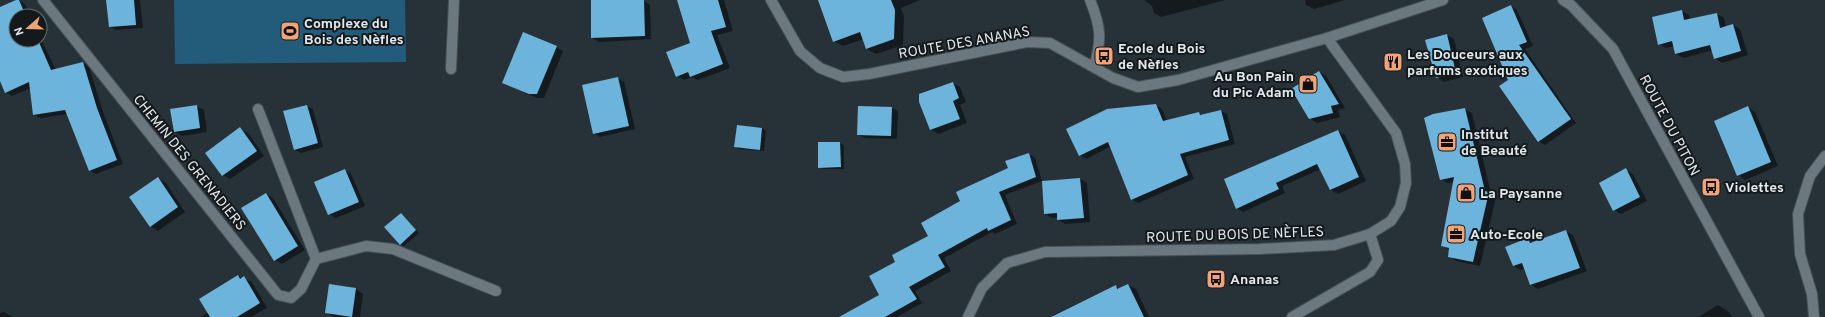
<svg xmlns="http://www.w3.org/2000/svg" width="1825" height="317" viewBox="0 0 1825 317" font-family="Overpass,sans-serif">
<rect width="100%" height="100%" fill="#273238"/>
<path fill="#225c7a" d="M174,0H405L406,62L175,64Z"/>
<g fill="#0007">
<path d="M19,0L25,4L31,16H16V40H40V37L56,70L83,63L89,67L103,112L123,164L96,174L90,171L68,114L41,118L34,115L31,88L12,96L6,92L0,79V9Z"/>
<path d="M107,0H140L143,28L116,30L109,26Z"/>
<path d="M592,0H634L644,1L650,5L651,39L599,42L592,38Z"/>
<path d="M678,0H724L733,31L717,35L730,68L698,80L692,77L684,80L677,76L691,43Z"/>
<path d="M826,0H920L901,8L904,16L903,45L876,54L867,49L864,39L843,46L834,41Z"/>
<path d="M1144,0H1225L1161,17L1154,13L1152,6Z"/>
<path d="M1305,0H1345L1314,9L1306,5Z"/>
<path d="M1511,6L1517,10L1533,46L1525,49L1576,123L1545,145L1538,141L1509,80Z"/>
<path d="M1682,11L1689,15L1690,20L1717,14L1724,18L1726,27L1733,25L1740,29L1748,55L1722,63L1715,58L1713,50L1684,58L1676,54L1675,46L1666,48L1659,44Z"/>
<path d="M1447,35L1454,39L1463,77L1444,82L1437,77Z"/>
<path d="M556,47L563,51L544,98H537L503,83Z"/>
<path d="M1319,72L1326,76L1345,108L1338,110L1340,117L1317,123L1310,118Z"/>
<path d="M618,78L624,82L635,129L600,137L594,133Z"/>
<path d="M953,83L960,87L966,102L960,105L967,123L938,134L930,129Z"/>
<path d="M1156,105L1162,109L1167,121L1199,113L1203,116L1221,111L1227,114L1235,144L1185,157L1194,179L1138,203L1131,199L1111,146L1086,159L1080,155Z"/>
<path d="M196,106L204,110L207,132L182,136L175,132Z"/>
<path d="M307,106L313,109L323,147L301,153L295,150Z"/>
<path d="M1748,107L1755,112L1778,166L1745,180L1738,175Z"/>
<path d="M892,108L898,111L897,139L865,138L858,135Z"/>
<path d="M1464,109L1472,113L1491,194L1496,197L1480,266L1456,261L1449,256L1450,250L1442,246L1454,182L1448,183L1441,179Z"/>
<path d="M762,128L766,131L764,151L739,149L735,146Z"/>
<path d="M240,129L248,133L264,156L230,179L223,175Z"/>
<path d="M1338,131L1345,135L1366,181L1338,194L1331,190L1321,169L1282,186L1285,193L1243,212L1237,208Z"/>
<path d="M819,143H840L844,145V169H823L819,167Z"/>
<path d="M1029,154L1035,158L1042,181L1005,195L1017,224L995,234L992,232L944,258L951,271L915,291L922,303L897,317H857L880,296L897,262L929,236L962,201Z"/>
<path d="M345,170L351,174L365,206L336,218L329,214Z"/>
<path d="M1626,170L1633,174L1647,201L1621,214L1614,210Z"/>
<path d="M158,178L166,183L185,212L158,231L151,226Z"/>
<path d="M1080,179L1087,183L1090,222L1065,224L1058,220V217L1052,218L1045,214L1043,182Z"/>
<path d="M266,194L273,198L305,250L282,264L275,260Z"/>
<path d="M401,214L419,233L404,246L400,244Z"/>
<path d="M1566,231L1573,235L1587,271L1538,289L1531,285L1525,268L1521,270L1514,266L1528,240L1534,243Z"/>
<path d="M238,276L252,282L267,308L251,317H201L209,312Z"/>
<path d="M330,285L356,289L363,294L360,317H335L326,312Z"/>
<path d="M1128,285L1136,289L1149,317H1053V315L1115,286L1120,289Z"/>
<path d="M1718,305L1729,312L1732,317H1698Z"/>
<path d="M4,312L12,317H0V313Z"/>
</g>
<g fill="#6db4dc">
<path d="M16,0H19L26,16H16V40H38L51,70L83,62L97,108L117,160L89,171L65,110L33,115L29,82L5,93L0,81V7Z"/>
<path d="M106,0H134L136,25L109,27Z"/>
<path d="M591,0H644L645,36L591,38Z"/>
<path d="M677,0H718L726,27L711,31L723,64L690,77L688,72L676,77L666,52L690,43Z"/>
<path d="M818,0H891L895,10L894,39L866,49L860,32L833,42Z"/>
<path d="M1511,5L1527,42L1519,45L1571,119L1538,142L1499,86L1508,80L1482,18Z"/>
<path d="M1682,10L1684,20L1717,13L1720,28L1733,24L1741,51L1714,59L1710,45L1675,54L1672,41L1658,45L1652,17Z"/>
<path d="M523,32L557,46L537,94H529L502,83Z"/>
<path d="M1447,34L1456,73L1436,78L1425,40Z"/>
<path d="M1319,71L1339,104L1331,106L1333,113L1309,119L1291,89Z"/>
<path d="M618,77L629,126L593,134L582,85Z"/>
<path d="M953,82L959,98L953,101L960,119L930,130L919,102V94Z"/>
<path d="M1156,104L1163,121L1199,112L1200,115L1221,110L1229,140L1180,154L1188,175L1131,200L1108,142L1079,156L1066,129L1107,109Z"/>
<path d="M197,105L200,128L174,132L170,109Z"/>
<path d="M307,105L318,143L294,150L283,111Z"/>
<path d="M858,106L892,107L891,136L857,135Z"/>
<path d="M1748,106L1771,162L1737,176L1714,121Z"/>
<path d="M1465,108L1485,191L1489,192L1473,262L1448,257L1449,248L1441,246L1454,177L1440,180L1424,118L1433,114Z"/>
<path d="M737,125L762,128L760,150L734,147Z"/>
<path d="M240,127L257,151L222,176L205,153Z"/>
<path d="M1338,130L1359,177L1330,190L1317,164L1276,183L1279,189L1236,209L1224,179Z"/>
<path d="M818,142H840L841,167L818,168Z"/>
<path d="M1029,153L1036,177L999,192L1011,220L988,231L987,228L938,255L945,267L909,287L917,299L885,317H839L879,295L869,276L895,262L892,255L928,236L921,223L960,201L956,192L1008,168L1005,161Z"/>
<path d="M1626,168L1640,197L1613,211L1599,183Z"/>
<path d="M345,169L359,202L328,215L314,182Z"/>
<path d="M158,177L178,207L150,227L129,197Z"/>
<path d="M1080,178L1084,218L1057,220V213L1044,214L1042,181Z"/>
<path d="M266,193L298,246L274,261L241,208Z"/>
<path d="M401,213L416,230L400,245L384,227Z"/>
<path d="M1566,230L1580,268L1530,285L1522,263L1513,266L1505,247L1528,238L1530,243Z"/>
<path d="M238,275L240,279L244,276L260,303L237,317H210L199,299Z"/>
<path d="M329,284L356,288L352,317L325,313Z"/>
<path d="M1128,284L1144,317H1051L1116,285L1117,289Z"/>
</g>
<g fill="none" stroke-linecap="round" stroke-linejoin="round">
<defs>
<g id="service">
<path d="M1090,0C1101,27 1102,39 1094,67"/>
<path d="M451,69L454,0"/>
</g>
<g id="minor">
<path d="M43,0L278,295L291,298L301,289L316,259L258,109"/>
<path d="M771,0L800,51L820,68L843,77L869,74L1027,42L1050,43L1113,78L1138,87L1178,80L1327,38L1443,0"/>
<path d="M1563,0L1571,5L1613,49L1759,317"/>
<path d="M316,259L366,246L393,249L496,291"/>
<path d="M968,317L982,288L1007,263L1045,252L1260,249L1334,245L1370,234L1391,221L1400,207L1406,183L1405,164L1396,133L1327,38"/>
<path d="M1292,317L1370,272L1378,260L1370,234"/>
<path d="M1814,317L1812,294L1800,254L1798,214L1810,176L1825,156"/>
</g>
</defs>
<use href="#service" stroke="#465055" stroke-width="12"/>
<use href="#minor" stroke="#465055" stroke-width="12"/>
<use href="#service" stroke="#6b787f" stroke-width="10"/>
<use href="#minor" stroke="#6b787f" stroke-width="10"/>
</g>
<defs>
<symbol id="stadium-square" viewBox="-11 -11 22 22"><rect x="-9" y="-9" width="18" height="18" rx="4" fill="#efa377" stroke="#14191c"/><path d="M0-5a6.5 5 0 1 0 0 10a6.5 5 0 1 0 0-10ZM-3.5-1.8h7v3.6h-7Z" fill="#111"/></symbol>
<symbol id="bus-square" viewBox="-11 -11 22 22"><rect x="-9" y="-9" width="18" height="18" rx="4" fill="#efa377" stroke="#14191c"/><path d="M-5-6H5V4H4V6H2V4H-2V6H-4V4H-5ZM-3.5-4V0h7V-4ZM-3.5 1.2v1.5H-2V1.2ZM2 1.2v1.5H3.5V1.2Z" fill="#111"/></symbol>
<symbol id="restaurant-square" viewBox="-11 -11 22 22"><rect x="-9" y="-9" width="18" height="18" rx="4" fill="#efa377" stroke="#14191c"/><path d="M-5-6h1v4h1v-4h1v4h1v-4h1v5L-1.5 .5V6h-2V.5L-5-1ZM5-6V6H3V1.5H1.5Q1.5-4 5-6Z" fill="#111"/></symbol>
<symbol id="shop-square" viewBox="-11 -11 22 22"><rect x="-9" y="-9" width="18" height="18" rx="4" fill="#efa377" stroke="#14191c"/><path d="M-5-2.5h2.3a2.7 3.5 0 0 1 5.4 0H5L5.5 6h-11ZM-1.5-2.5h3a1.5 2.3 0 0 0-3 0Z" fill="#111"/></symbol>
<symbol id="office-square" viewBox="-11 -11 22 22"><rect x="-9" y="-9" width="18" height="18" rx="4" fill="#efa377" stroke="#14191c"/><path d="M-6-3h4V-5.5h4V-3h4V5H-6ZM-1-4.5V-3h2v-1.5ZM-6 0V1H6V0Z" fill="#111"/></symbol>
</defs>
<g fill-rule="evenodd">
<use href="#stadium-square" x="279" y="20" width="22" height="22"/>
<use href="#bus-square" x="1093" y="45" width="22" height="22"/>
<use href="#restaurant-square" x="1382" y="51" width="22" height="22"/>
<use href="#shop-square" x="1297" y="73" width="22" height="22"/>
<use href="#office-square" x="1436" y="131" width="22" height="22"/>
<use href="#bus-square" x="1700" y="176" width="22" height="22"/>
<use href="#shop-square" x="1455" y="182" width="22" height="22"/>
<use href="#office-square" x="1445" y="223" width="22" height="22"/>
<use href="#bus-square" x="1205" y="268" width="22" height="22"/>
</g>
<g text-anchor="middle" stroke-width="4" stroke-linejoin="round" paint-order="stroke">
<g font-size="14" font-weight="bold" fill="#e2e9ed" stroke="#14191c" text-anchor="start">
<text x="304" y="28">Complexe du<tspan x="304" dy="16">Bois des Nèfles</tspan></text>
<text x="1118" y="53">Ecole du Bois<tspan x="1118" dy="16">de Nèfles</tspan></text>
<text x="1407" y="59">Les Douceurs aux<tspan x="1407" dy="16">parfums exotiques</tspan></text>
<text x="1294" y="81" text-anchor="end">Au Bon Pain<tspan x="1294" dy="16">du Pic Adam</tspan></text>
<text x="1461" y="139">Institut<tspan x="1461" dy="16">de Beauté</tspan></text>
<text x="1725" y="192">Violettes</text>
<text x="1480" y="198">La Paysanne</text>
<text x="1470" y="239">Auto-Ecole</text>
<text x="1230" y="284">Ananas</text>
</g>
<g font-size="14" fill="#e2e9ed" stroke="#14191c">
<text transform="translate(964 42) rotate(-10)" y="5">ROUTE DES ANANAS</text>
<text transform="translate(1670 125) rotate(62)" y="5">ROUTE DU PITON</text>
<text transform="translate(190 162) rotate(51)" y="5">CHEMIN DES GRENADIERS</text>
<text transform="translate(1235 234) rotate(-2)" y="5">ROUTE DU BOIS DE NÈFLES</text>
</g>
</g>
<g transform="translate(28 28) rotate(250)"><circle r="19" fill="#14191c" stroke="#666c70"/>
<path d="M0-3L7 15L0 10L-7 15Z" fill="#efa377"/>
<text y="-6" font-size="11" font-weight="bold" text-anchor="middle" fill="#e2e9ed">N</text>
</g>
</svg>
